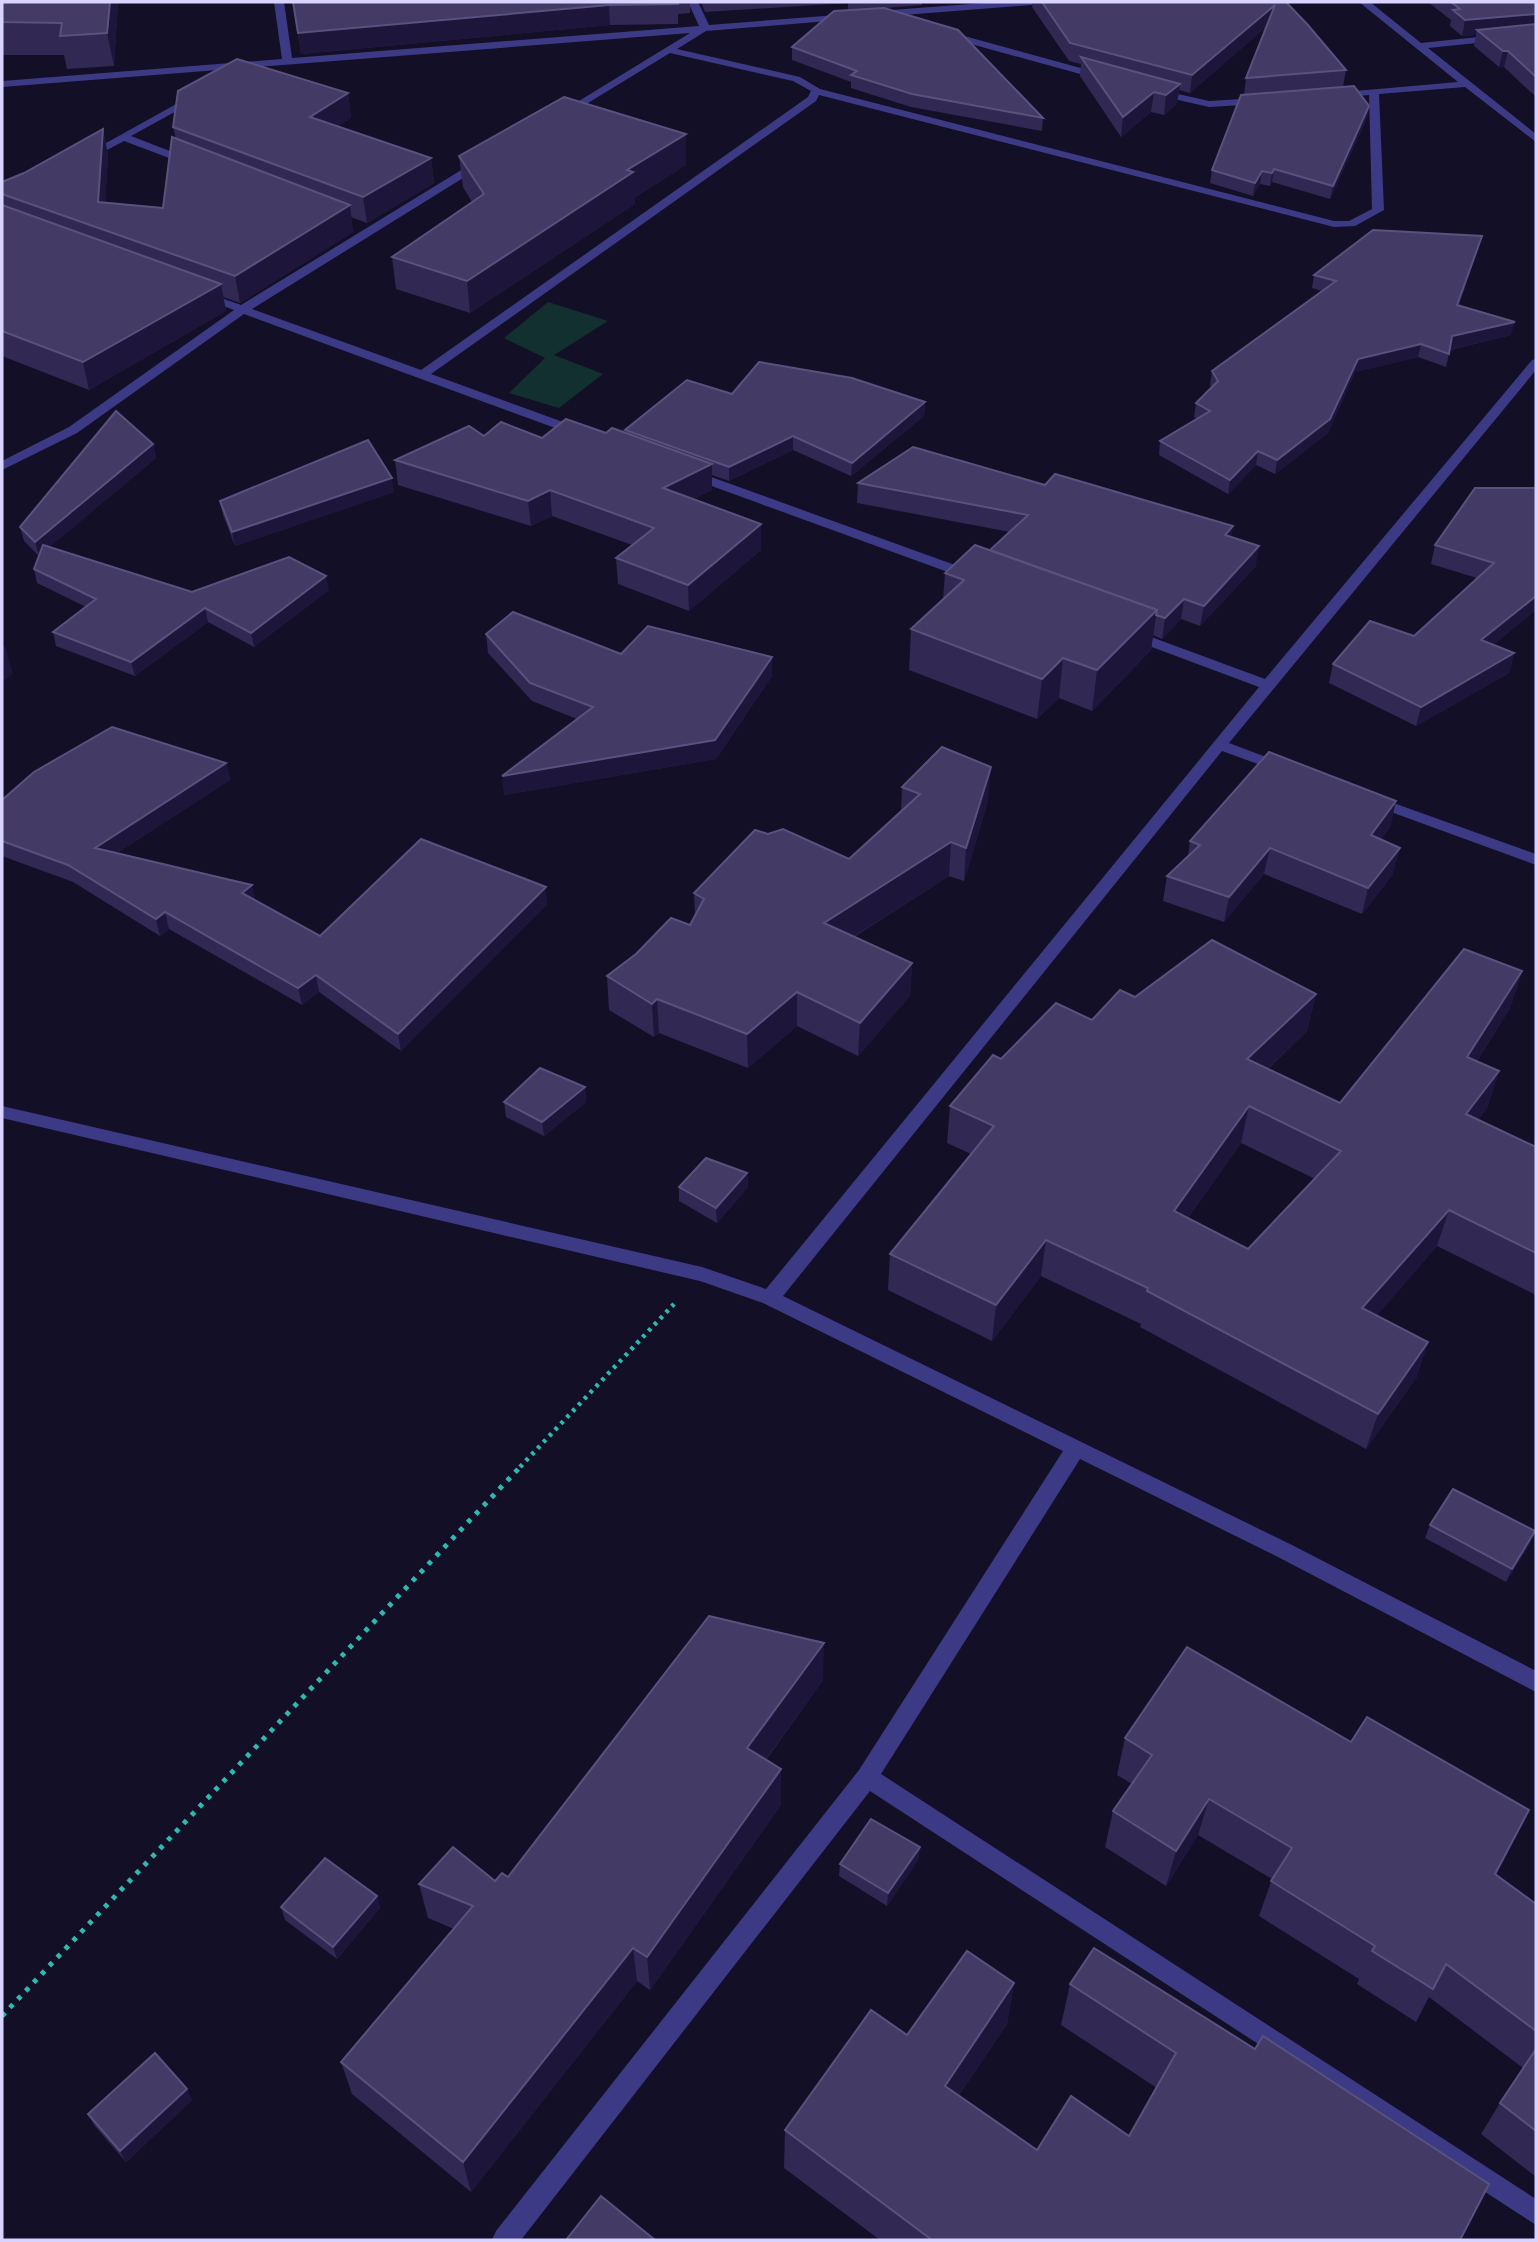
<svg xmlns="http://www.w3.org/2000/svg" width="1538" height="2242" viewBox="0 0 1538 2242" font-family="'DM Sans',sans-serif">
<rect width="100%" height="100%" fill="#130f26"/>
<path fill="#12302f" d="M548,302L608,321L554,355L603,374L559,408L509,393L545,358L504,338Z"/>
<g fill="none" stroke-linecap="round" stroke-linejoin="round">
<path stroke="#2fb8b0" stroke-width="4.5" stroke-dasharray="3.5 5" stroke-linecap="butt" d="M520,1467L674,1304"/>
<path stroke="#2fb8b0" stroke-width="5" stroke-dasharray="4.5 7" stroke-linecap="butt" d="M2,2016L522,1465"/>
<g fill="#3d3a85" fill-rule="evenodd">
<path d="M274,2H284L292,58L699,26L688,2H698L709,25L850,14L853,15V19L706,31L677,49L800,77L820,89L1334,221H1349L1372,209L1369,95L1336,98L1331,95L1332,93L1458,82L1359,2H1370L1421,43L1536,31V37L1428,48L1536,134V142L1465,87L1379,94L1384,210L1355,226L1334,227L819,95L816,101L431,374L585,430V436H577L244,314L77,433L2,470V461L69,427L234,310L199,297V293H207L241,305L476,161H484V165L252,309L421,370L808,97L811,91L793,81L670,53L565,117L556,115L690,33L2,87V81L282,59Z"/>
<path d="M997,2H1036L1031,5L878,17L873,14L878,11Z"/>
<path d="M946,31L1106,75L1107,77L1102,80L942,36V32Z"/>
<path d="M1156,89L1209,101L1259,98L1264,101L1259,104L1209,107L1152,94V90Z"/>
<path d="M196,93L200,94V98L131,136L193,160V164H185L124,141L90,159L81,157Z"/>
<path d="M1536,359V370L1229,743L1287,765L1290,768L1287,771H1277L1222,751L783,1296L1292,1545L1536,1671V1692L1278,1557L1080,1459L881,1774L1536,2199V2225L870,1791L521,2240H492L496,2231L859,1770L1063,1451L763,1303L700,1281L2,1118V1106L702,1267L766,1289L1259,687L1125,637V631H1135L1265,679L1532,360Z"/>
<path d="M689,469L977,573L979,576L972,580L967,579L684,476L683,473Z"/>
<path d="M1374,796L1536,854V865L1369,804L1366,801Z"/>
</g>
</g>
<g fill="#312854" fill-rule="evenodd">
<path d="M2,2H118L114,66L67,69L64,55H2Z"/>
<path d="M293,2H690V13L678,14V24L610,25L301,54Z"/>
<path d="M701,2H922V5L886,8L1043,118L1042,131L911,107L851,88V82L792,60V47L848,10V3L705,12Z"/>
<path d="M1033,2H1286L1346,70L1343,87L1369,106L1367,118L1330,199L1272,182L1270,186L1260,184L1253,196L1210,183L1212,170L1244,95L1246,78L1266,27L1190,93L1179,90L1177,104L1164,115L1151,112L1121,137L1080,76L1081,64L1069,61L1032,7Z"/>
<path d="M1428,2H1536V97L1504,67H1499L1474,46L1476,35L1462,36L1450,26L1451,20Z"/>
<path d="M348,93L351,118L338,126L431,158L434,183L367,223L351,217L353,232L240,303L223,297L226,311L89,390L2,356V182L24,173L103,129L108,155L105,203L163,208L176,139L173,127Z"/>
<path d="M459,156L686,165L634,198L635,204L470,313L396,289L392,257L472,202L463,187Z"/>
<path d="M1478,249L1459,305L1511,335L1450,350L1446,367L1418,357L1355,372L1328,433L1275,474L1256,465L1228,494L1159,455L1160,441L1198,419L1194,417L1196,403L1212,388L1210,385L1212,371L1322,291L1312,288L1314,275Z"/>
<path d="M732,394L925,402L924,416L851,476L793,450L729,481L712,475V490L693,499L761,550L689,611L618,584L616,558L632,545L552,516L531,526L398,485L395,460L484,436L542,438L606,433H625V430Z"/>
<path d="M153,444L156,458L49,547L192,592L329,590L254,647L208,622L135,676L56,646L53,632L86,607L37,583L34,569L39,556L24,541L20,527Z"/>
<path d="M858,483L1045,485L1232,537L1256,566L1200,626L1181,619L1162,639L1153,635L1151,650L1092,711L1059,698L1037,719L909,670L911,629L943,600L945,573L990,550L1010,532L857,503Z"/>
<path d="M1536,488V610L1493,645L1514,653L1509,673L1416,726L1329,683L1333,664L1414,636L1477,578L1431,564L1435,545Z"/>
<path d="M394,492L235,546L223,515L220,501Z"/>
<path d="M486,634L621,654L772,657V676L716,759L504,795L577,719L532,701L488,653Z"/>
<path d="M226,763L230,780L117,853L256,901L320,936L547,904L401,1051L319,992L302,1005L169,929L160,936L73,882L2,856V800Z"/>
<path d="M902,787L988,801L964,881L949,876L854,937L912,963L910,996L858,1056L797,1026L748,1068L659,1033L654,1037L609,1010L607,976L690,925L695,916L694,893L849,859L901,811Z"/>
<path d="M1396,801L1390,827L1381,839L1393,874L1362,914L1264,874L1224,922L1163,901L1167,876L1188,856L1190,841Z"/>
<path d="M1522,971L1510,1008L1477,1061L1499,1071L1487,1108L1478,1120L1536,1147V1295L1437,1246L1377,1315L1428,1342L1416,1378L1366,1449L1140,1327L1141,1324L1041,1276L992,1341L888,1290L890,1254L971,1154L947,1143L950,1106L1001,1059L1092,1020L1135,997L1316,994L1307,1031L1268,1069L1340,1103ZM1241,1143L1315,1179L1248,1249L1188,1218Z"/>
<path d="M585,1087L586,1102L544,1136L506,1117L504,1102Z"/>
<path d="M747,1173L748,1187L717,1223L679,1201V1187Z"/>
<path d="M1430,1525L1535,1531L1529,1545L1506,1582L1425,1538Z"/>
<path d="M823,1680L766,1760L781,1769V1805L650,1990L637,1981L471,2192L352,2094L341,2062L454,1929L428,1918L419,1884L495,1881L508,1877Z"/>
<path d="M1125,1738L1511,1846L1496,1875L1536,1904V2177L1481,2134L1500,2103L1523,2068L1429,1997L1416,2022L1357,1984L1359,1979L1259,1916L1272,1879L1198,1835L1166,1886L1105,1847L1113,1811L1132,1784L1117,1775Z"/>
<path d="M920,1847L918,1860L887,1906L839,1876L840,1864Z"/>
<path d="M377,1896L380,1908L337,1959L285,1920L281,1907Z"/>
<path d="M1014,1983L1007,2024L959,2095L1037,2150L1129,2136L1157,2088L1061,2025L1070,1984L1460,2240H880L784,2168L785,2130L907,2035Z"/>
<path d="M192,2100L126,2162L94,2125L88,2114Z"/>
</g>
<g fill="#1d163a">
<path d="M110,2H118L114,66L107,33Z"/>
<path d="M609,5L610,25L301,54L298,33Z"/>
<path d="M1275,5L1272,22L1190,93L1192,75Z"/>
<path d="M1536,14V29L1477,30L1476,35L1462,36L1465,20Z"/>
<path d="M1503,51H1508L1504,67H1499Z"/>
<path d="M1180,84L1177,104L1164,115L1166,95Z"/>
<path d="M1154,92L1151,112L1121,137L1123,117Z"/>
<path d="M348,93L351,118L314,142L310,117Z"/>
<path d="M1369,106L1367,118L1330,199L1333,186Z"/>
<path d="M103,129L108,155L104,229L98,202Z"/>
<path d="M686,134V165L634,198L635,204L470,313L467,281L627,170Z"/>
<path d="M431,158L434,183L367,223L363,197Z"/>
<path d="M1274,169L1272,182L1270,186L1272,173Z"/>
<path d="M1262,171L1260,184L1253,196L1255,183Z"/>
<path d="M350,205L353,232L240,303L235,276Z"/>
<path d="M1482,236L1478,249L1454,318L1457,305Z"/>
<path d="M221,284L226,311L89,390L83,362Z"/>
<path d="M1515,322L1511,335L1449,350L1452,336Z"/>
<path d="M1421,344L1418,357L1355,372L1328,433L1275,474L1277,460L1358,359Z"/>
<path d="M925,402L924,416L851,476L852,463Z"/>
<path d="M793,436V450L729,481V467Z"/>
<path d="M153,444L156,458L39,556L35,542Z"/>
<path d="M1258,451L1256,465L1228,494L1230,480Z"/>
<path d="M712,464V490L664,514L663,488Z"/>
<path d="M392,478L394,492L235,546L232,532Z"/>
<path d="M550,490L552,516L531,526L528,501Z"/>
<path d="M761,524V550L689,611L688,585Z"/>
<path d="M1233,526L1230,546L1225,535Z"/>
<path d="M1259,546L1256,566L1200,626L1204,606Z"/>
<path d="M326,576L329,590L254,647L251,633Z"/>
<path d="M1536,596V610L1476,659L1481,640Z"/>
<path d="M1184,599L1181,619L1162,639L1165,618Z"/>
<path d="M205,608L208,622L135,676L131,662Z"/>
<path d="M1157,610L1151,650L1092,711L1097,670Z"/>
<path d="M5,646L13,674L2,682V648Z"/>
<path d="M1514,653L1509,673L1416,726L1421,707Z"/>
<path d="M772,657V676L716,759L504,795L502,776Z"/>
<path d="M1063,658L1059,698L1037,719L1042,679Z"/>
<path d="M226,763L230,780L99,865L95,848Z"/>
<path d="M991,767L988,801L964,881L966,848Z"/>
<path d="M1396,801L1390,827L1365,861L1371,835Z"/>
<path d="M951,842L949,876L823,956L824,923Z"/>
<path d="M1270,848L1264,874L1224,922L1229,897Z"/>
<path d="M1400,848L1393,874L1362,914L1368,888Z"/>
<path d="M252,885L256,902L242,893Z"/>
<path d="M546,887L547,904L401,1051L398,1034Z"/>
<path d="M165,912L169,929L160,936L156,919Z"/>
<path d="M912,963L910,996L858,1056L860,1023Z"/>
<path d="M1522,971L1510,1008L1456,1094L1467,1057Z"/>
<path d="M316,975L319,992L302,1005L298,988Z"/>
<path d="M797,992V1026L748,1068L747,1034Z"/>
<path d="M1316,994L1307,1031L1239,1096L1247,1059Z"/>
<path d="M657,999L659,1033L654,1037L652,1004Z"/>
<path d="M1499,1071L1487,1108L1455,1151L1466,1114Z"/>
<path d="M585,1087L586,1102L544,1136L542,1122Z"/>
<path d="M1249,1106L1241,1143L1167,1248L1174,1211Z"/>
<path d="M747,1173L748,1187L717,1223L716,1208Z"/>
<path d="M1449,1210L1437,1246L1352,1344L1362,1308Z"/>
<path d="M1046,1240L1041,1276L992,1341L996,1305Z"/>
<path d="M1428,1342L1416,1378L1366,1449L1378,1414Z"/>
<path d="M1535,1531L1529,1545L1506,1582L1512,1569Z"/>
<path d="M824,1643L823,1680L748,1784L747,1748Z"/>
<path d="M781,1769V1805L650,1990L647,1957Z"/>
<path d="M1209,1799L1198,1835L1166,1886L1176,1851Z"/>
<path d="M1529,1810L1511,1846L1477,1909L1495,1874Z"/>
<path d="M920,1847L918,1860L887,1906L888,1893Z"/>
<path d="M377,1896L380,1908L337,1959L333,1947Z"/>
<path d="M633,1948L637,1981L471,2192L463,2162Z"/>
<path d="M1014,1983L1007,2024L939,2124L945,2086Z"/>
<path d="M187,2089L192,2100L126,2162L120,2151Z"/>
</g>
<g fill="#433a66" stroke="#5a527e" stroke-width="2" fill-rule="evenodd">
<path d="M2,2H110L107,33L60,36L62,23L2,22Z"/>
<path d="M293,2H677L678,4L609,5L298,33Z"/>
<path d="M1042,2H1286L1307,24L1346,70L1246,78L1275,5L1192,75L1070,43Z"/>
<path d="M1451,2H1536V14L1465,20L1453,10L1460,9Z"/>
<path d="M884,8L958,30L1043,118L912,94L851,75L857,71L792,47L834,11Z"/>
<path d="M1536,24V77L1508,51H1503L1477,30Z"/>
<path d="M1081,57L1180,84L1166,95L1154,92L1123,117Z"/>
<path d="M237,59L348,93L310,117L431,158L363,197L173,127L178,91Z"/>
<path d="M1354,86L1369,106L1333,186L1274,169L1272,173L1262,171L1255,183L1212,170L1241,95Z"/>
<path d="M564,97L686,134L627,170L633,172L467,281L392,257L484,194L459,156Z"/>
<path d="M103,129L98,202L163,208L172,137L350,205L235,276L2,194V182L24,173Z"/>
<path d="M2,205L221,284L83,362L2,331Z"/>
<path d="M1373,230L1482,236L1457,305L1515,322L1452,336L1449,354L1421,344L1358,359L1330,419L1277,460L1258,451L1230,480L1160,441L1210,411L1196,403L1218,381L1212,371L1336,281L1314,275Z"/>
<path d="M759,362L852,378L925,402L852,463L793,436L729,467L625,430L687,380L732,394Z"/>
<path d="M116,411L153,444L35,542L20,527Z"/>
<path d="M566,419L606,433L612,428L712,464L663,488L761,524L688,585L616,558L654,528L550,490L528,501L395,460L469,426L484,436L501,422L542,438Z"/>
<path d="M368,440L392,478L232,532L220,501Z"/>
<path d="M913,447L1045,485L1055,474L1233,526L1225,535L1259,546L1204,606L1184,599L1165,618L1156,615L1157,610L990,550L1028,515L858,483Z"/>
<path d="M1475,488H1536V596L1481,640L1514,653L1421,707L1333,664L1370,621L1414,636L1494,563L1435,545Z"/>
<path d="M43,545L192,592L289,557L326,576L251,633L205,608L131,662L53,632L96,599L34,569Z"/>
<path d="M975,545L1157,610L1097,670L1063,658L1042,679L911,629L964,580L945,573Z"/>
<path d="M513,612L621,654L648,626L772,657L715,740L502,776L593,707L530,683L486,634Z"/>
<path d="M112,727L226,763L95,848L252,885L242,893L320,936L421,839L546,887L398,1034L316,975L298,988L165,912L156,919L68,865L2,841V800L34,772Z"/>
<path d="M942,747L991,767L966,848L951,842L824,923L912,963L860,1023L797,992L747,1034L657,999L652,1004L607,976L636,954L671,918L690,925L704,899L694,893L755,830L768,834L783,829L849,859L920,794L902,787Z"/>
<path d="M1269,752L1396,801L1371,835L1400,848L1368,888L1270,848L1229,897L1167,876L1200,845L1190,841Z"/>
<path d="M1212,940L1316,994L1247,1059L1340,1103L1464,949L1522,971L1467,1057L1499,1071L1466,1114L1536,1147V1253L1449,1210L1362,1308L1428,1342L1378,1414L1147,1291L1148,1288L1046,1240L996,1305L890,1254L994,1126L950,1106L993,1055L1001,1059L1056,1003L1092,1020L1120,990L1135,997ZM1249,1106L1341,1151L1248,1249L1174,1211Z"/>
<path d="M540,1068L585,1087L542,1122L504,1102Z"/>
<path d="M706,1158L747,1173L716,1208L679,1187Z"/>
<path d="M1453,1489L1535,1531L1512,1569L1430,1525Z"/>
<path d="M709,1616L824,1643L747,1748L781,1769L647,1957L633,1948L463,2162L341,2062L473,1906L419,1884L453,1847L495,1881L502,1873L508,1877Z"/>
<path d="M1187,1647L1351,1742L1367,1717L1529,1810L1495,1874L1536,1904V2031L1446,1964L1433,1989L1372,1951L1375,1946L1271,1881L1292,1848L1209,1799L1176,1851L1113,1811L1152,1755L1125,1738Z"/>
<path d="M871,1819L920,1847L888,1893L840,1864Z"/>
<path d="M325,1858L377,1896L333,1947L281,1907Z"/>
<path d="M1094,1948L1255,2049L1263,2036L1489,2184L1460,2240H932L785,2130L871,2010L907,2035L967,1951L1014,1983L945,2086L1037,2150L1071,2096L1129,2136L1176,2053L1070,1984Z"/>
<path d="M1536,2049V2131L1500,2103Z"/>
<path d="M155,2053L187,2089L120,2151L88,2114Z"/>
<path d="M601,2196L655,2240H566Z"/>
</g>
<rect width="1538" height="2242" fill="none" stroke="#d9d4ff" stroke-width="7"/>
</svg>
